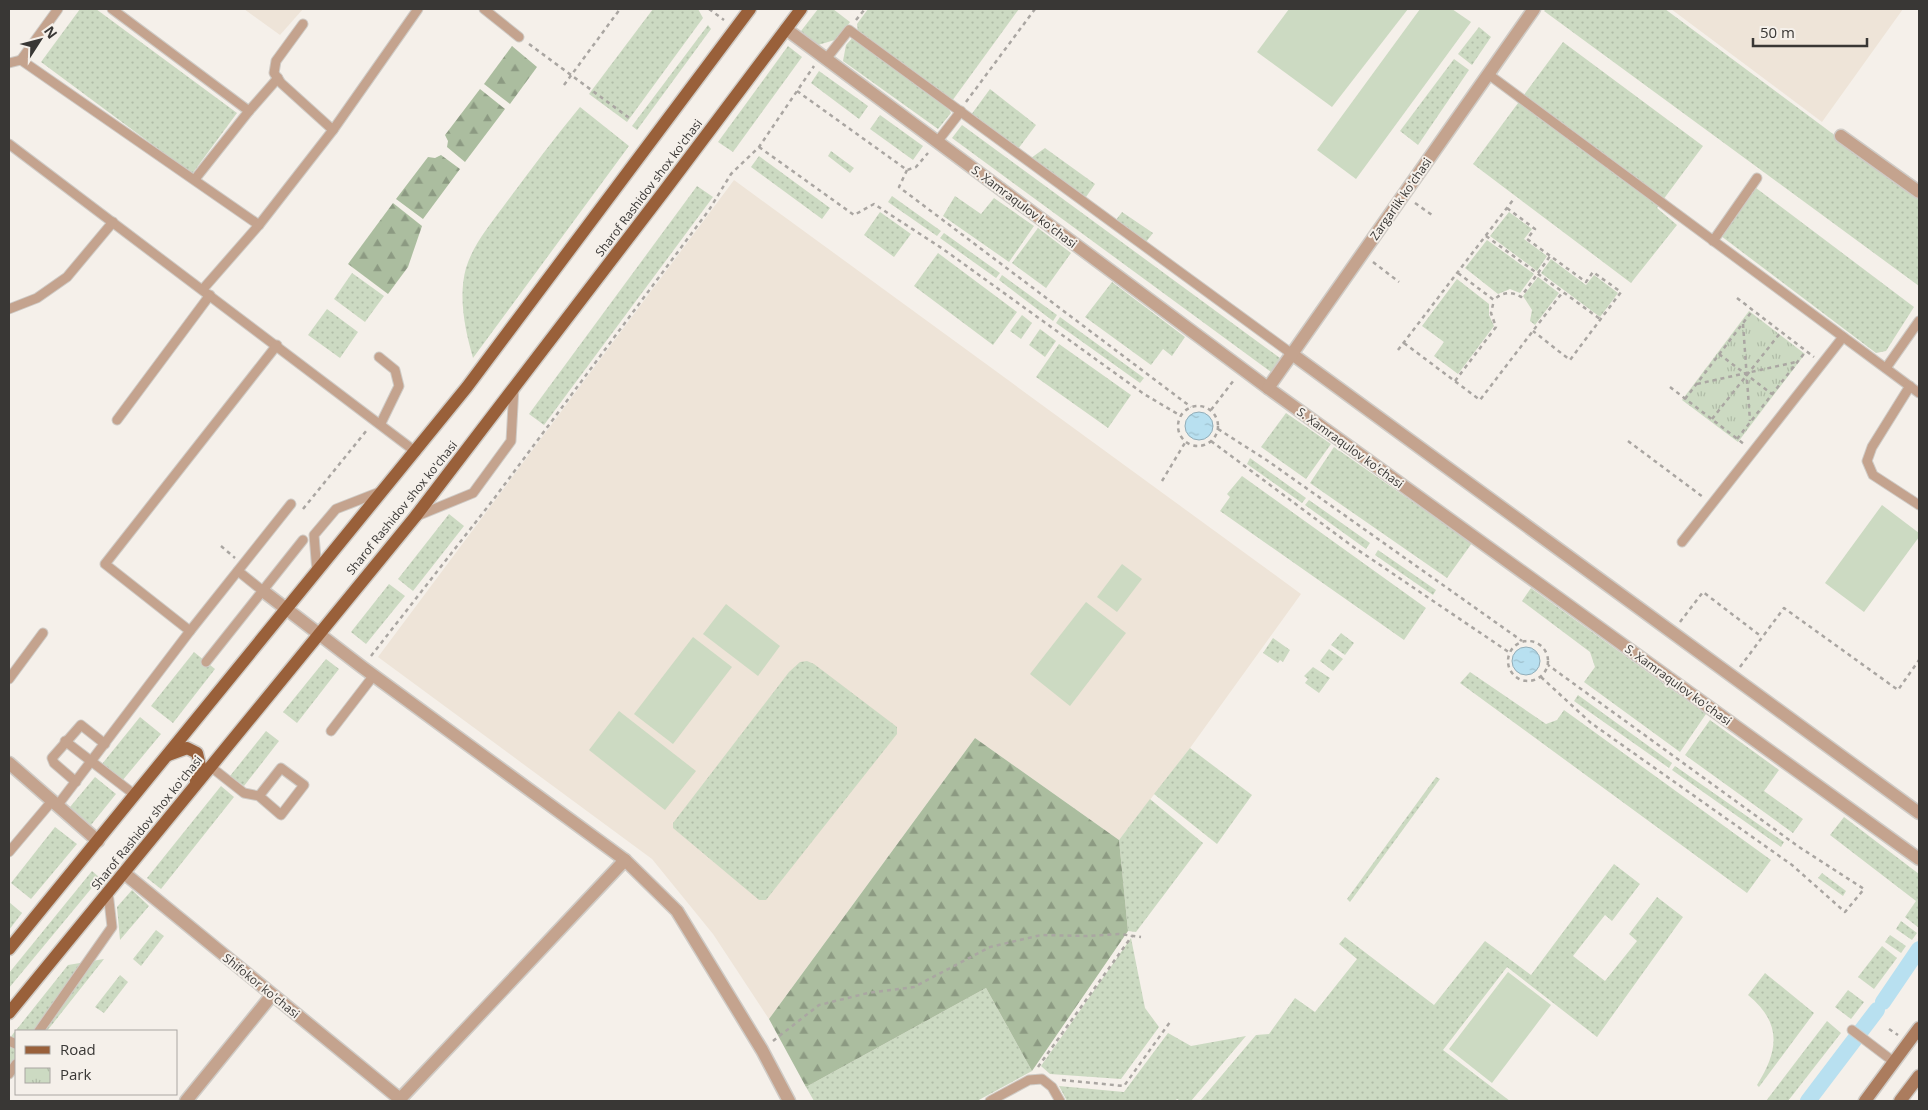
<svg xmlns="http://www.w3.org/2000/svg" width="1928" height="1110" viewBox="0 0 1928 1110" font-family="'Open Sans',sans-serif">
<defs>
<pattern id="grass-dots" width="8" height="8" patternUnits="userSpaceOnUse" patternTransform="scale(1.25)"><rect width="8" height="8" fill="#ccdac2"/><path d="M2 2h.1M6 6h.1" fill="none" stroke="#b0bca7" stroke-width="1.8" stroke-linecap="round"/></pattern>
<pattern id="forest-firs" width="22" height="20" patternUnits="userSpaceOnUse" patternTransform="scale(1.25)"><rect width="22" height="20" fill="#abbd9f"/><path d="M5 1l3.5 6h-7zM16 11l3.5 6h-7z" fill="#8c9a82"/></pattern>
<pattern id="park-tufts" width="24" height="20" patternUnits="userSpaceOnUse" patternTransform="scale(1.25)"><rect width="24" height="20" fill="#ccdac2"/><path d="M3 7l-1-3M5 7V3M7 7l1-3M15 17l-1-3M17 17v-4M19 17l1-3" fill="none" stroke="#b0bca7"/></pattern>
<pattern id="water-ripples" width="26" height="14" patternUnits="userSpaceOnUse" patternTransform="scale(1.25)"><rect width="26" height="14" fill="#b8e0f0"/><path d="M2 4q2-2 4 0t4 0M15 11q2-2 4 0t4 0" fill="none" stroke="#9fc1ce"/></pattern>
</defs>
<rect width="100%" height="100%" fill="#f5f0ea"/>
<g fill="#eee4d8">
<path d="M244,9H303L280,35Z"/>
<path d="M1671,9H1903L1822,122Z"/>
<path d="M734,180L1301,594L1190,748L1119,840L975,738L769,1019L713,934L652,859L378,657Z"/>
</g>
<g fill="url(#grass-dots)">
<path d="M80,9H96L237,113L192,174L41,62Z"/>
<path d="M653,9H698L703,18L627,122L589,94Z"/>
<path d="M818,9H833L850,22L838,39L818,45L801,31Z"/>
<path d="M868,9H1019L952,101L858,32L857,24Z"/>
<path d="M1546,9H1665L1919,198V286L1544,11Z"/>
<path d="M708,25L711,29L637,130L632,126Z"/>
<path d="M1479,27L1491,37L1472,65L1458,54Z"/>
<path d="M854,36L947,106L951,113L938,129L843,61L846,45Z"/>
<path d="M1563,42L1703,146L1657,208L1677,225L1631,283L1473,164Z"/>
<path d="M788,46L802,57L733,152L718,142Z"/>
<path d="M1454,59L1469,70L1418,145L1400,131Z"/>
<path d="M819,71L868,106L859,119L811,83Z"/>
<path d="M990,89L1036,125L1018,149L971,115Z"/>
<path d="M580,107L629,146L473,358C465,330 458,297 466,268C473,245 489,226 503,207C528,173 553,140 580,107Z"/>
<path d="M880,115L923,146L913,160L870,129Z"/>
<path d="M962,125L1280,358L1271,372L952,138Z"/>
<path d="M1045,148L1095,184L1086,197L1031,158Z"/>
<path d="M831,151L854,168L850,173L828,156Z"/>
<path d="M759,156L830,208L822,219L751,167Z"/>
<path d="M697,186L713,197L544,425L529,414Z"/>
<path d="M1756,188L1914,307L1886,351L1876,353L1721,236Z"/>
<path d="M892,196L941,231L937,236L888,202Z"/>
<path d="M955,196L981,214L994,198L1034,226L1009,262L943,216Z"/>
<path d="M880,212L911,234L894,257L864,235Z"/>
<path d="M1122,212L1153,233L1146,242L1116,220Z"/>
<path d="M1509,212L1532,229L1524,239L1547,256L1537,271L1490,236Z"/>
<path d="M1038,228L1071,253L1046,288L1012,263Z"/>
<path d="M944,233L1000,273L996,278L940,238Z"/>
<path d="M1487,240L1534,274L1520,293L1510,289L1498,294L1465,268Z"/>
<path d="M938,253L1017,312L993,345L914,286Z"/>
<path d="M1551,259L1586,285L1594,275L1618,293L1600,317L1541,273Z"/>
<path d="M352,273L384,296L365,322L334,299Z"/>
<path d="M1002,275L1057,315L1053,321L999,280Z"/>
<path d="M1538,277L1559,293L1535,325L1530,321L1532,310L1523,296Z"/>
<path d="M1457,279L1489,304V315L1494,326L1458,374L1434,356L1444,342L1422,326Z"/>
<path d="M1112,282L1185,337L1172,356L1163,349L1151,365L1085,317Z"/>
<path d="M327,309L358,332L340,358L308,335Z"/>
<path d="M1022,315L1032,323L1021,339L1010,331Z"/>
<path d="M1060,317L1144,378L1140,383L1056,323Z"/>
<path d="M1040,329L1056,341L1045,357L1029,345Z"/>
<path d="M1059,344L1131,395L1108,428L1036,377Z"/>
<path d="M1286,413L1331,444L1306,479L1261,447Z"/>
<path d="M1334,447L1472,543L1447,578L1310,483Z"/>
<path d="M1250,458L1306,498L1302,503L1247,464Z"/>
<path d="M1242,476L1426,608L1404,640L1220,511L1230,497L1227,494Z"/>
<path d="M1309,500L1370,543L1366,549L1305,505Z"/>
<path d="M449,514L464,526L413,591L398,579Z"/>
<path d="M1378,550L1436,590L1433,595L1375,555Z"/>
<path d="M389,584L405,596L366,644L351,632Z"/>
<path d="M1531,588L1706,714L1680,752L1584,682L1595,667L1590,652L1522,601Z"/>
<path d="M1341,633L1354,643L1345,655L1331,645Z"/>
<path d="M1273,638L1290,650L1283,662L1280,660L1278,663L1263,653Z"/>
<path d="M1329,649L1343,659L1333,671L1320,661Z"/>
<path d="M194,652L215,669L173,723L151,706Z"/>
<path d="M326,659L339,669L297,723L283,712Z"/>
<path d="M807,661L814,664L897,727V734L766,900H759L673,828V823L789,672L800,662Z"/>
<path d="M1313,667L1330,678L1319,693L1305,683L1308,679L1304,676Z"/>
<path d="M1470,672L1546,724L1557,720L1564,710L1771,860L1747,893L1460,683Z"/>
<path d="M1578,695L1672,763L1669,768L1574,701Z"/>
<path d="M140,717L161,734L122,781L102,764Z"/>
<path d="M1710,720L1779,770L1764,791L1803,819L1793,833L1685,755Z"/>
<path d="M266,731L279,741L244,786L230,776Z"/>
<path d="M1190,748L1252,795L1217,844L1154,794Z"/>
<path d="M1675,766L1784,842L1781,847L1672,770Z"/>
<path d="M95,777L116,794L91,825L70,807Z"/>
<path d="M1436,777L1440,779L1350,902L1347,899Z"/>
<path d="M221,786L234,797L161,889L147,878Z"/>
<path d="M1150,799L1203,843L1136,932L1128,931L1119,840Z"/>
<path d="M1844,817L1919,874V928L1905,917L1916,901L1830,835Z"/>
<path d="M55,827L77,844L31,899L11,883Z"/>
<path d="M1614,864L1640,884L1612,921L1605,915L1573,956L1605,981L1637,941L1629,934L1657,897L1683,917L1597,1037L1507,967L1443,1050L1510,1101H1200L1256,1035L1269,1034L1295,998L1315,1012L1357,959L1339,944L1345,937L1434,1005L1485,941L1531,975Z"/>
<path d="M92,871L100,878L9,988V973Z"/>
<path d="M1822,873L1846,891L1843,896L1818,878Z"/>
<path d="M132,890L149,906L120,940L117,907Z"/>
<path d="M9,902L22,913L9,930Z"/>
<path d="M1901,921L1917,933L1912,940L1896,929Z"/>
<path d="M156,930L164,936L141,966L133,959Z"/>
<path d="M1890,935L1906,946L1901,953L1885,942Z"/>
<path d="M1131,938L1145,1008L1159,1027L1121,1079L1050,1074L1041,1066Z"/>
<path d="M1882,946L1897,958L1874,989L1858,977Z"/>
<path d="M104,959L47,1031H16V1070L9,1079V1039L68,965Z"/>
<path d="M1765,973L1814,1013L1759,1087L1757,1085C1779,1050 1782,1023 1748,995Z"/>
<path d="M120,975L128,982L104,1013L95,1007Z"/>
<path d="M986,988L1032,1071L977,1101H814L806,1087Z"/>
<path d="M1848,990L1864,1002L1851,1019L1835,1007Z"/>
<path d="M1827,1021L1841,1033L1788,1101H1766Z"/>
<path d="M1168,1033L1191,1046L1246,1036L1191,1101H1181L1177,1099L1175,1101H1067L1059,1086L1124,1092Z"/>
</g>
<g fill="url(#forest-firs)">
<path d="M512,46L537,67L510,104L484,84Z"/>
<path d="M480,89L505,109L465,162L447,147L448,141L445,135Z"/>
<path d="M441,155L460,169L423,219L396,199L428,157L435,158Z"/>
<path d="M393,203L422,226L408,267L388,294L348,264Z"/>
<path d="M975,738L1119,840L1128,931L1032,1071L986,988L806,1087L769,1019Z"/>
</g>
<path fill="url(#park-tufts)" d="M1749,311L1805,354L1738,442L1682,400Z"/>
<g fill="#ccdac2">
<path d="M1289,9H1408L1332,107L1257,52Z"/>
<path d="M1420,9H1452L1471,22L1356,179L1317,150Z"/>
<path d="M1882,505L1919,533V537L1864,612L1825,583Z"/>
<path d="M1122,564L1142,579L1117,612L1097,597Z"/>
<path d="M1086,602L1126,633L1070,706L1030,674Z"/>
<path d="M726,604L780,646L758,676L703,634Z"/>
<path d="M693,637L732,667L673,744L634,714Z"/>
<path d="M619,711L696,771L665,810L589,750Z"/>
<path d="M1508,972L1551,1005L1492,1083L1449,1049Z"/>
</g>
<g fill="url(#water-ripples)" stroke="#92adb8">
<circle cx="1199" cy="426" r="14"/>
<circle cx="1526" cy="661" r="14"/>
</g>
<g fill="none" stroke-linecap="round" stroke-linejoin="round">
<g stroke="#b8e0f0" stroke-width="16">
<path d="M1883,1002L1919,949"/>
<path d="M1808,1101L1877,1010"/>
</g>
<defs>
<g id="lane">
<path d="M112,9L249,111L195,179"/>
<path d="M484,9L519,37"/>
<path d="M826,59L849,30L1292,354"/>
<path d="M21,60L58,9"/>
<path d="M9,63L21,60L259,225L203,289"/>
<path d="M1488,74L1919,393"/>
<path d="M249,111L278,78"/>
<path d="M333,130L418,9"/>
<path d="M937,142L961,111"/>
<path d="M9,144L416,452"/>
<path d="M259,225L333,130L281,83L274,73L276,61L303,24"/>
<path d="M1713,241L1757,178"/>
<path d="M9,309L37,298L67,277L113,222"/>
<path d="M379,357L395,370L399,386L381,423"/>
<path d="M1886,368L1919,321"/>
<path d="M1910,386L1872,447L1867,461L1873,475L1919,505"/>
<path d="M117,420L210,295"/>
<path d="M417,516L473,493L511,441L514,387"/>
<path d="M1682,542L1843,337"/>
<path d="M238,571L263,591"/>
<path d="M317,572L314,535L336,509L382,491"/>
<path d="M190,631L291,504"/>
<path d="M206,662L303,540"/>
<path d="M9,679L43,633"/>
<path d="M331,731L374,675"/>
<path d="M65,741L135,795"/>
<path d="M211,767L244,793L259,796L281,768L304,785L281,815L259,796"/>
<path d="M76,782L54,763L52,758L81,725L105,744"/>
<path d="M57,806L190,631L105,564L277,345"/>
<path d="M9,852L52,801"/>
<path d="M1852,1030L1894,1062"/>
<path d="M39,1031L112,927L108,892"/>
<path d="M9,1041L16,1044"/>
<path d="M9,1074L16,1064"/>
<path d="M990,1101L1029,1080L1042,1079L1052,1087L1060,1101"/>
</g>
<g id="street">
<path d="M786,29L1268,388L1919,859"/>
<path d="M1841,136L1919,192"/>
<path d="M1292,354L1919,813"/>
<path d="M1268,388L1534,9"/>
<path d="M263,591L362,667L625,860L677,911L762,1050L789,1101"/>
<path d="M9,763L98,841"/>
<path d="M124,873L400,1099L625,860"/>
<path d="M186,1101L272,995"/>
</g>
<g id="secondary">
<path d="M1865,1101L1919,1028"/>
<path d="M1900,1101L1919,1076"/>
</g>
<g id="primary">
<path d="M168,755L187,748L197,753L201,770L196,781"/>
<path d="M9,949L467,387L750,9"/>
<path d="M9,1013L415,517L665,190L801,9"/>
</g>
</defs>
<use href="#lane" stroke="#cfcbc6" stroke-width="11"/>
<use href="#street" stroke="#cfcbc6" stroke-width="15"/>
<use href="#secondary" stroke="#cfcbc6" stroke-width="15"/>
<use href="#primary" stroke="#cfcbc6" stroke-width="15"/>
<g stroke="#aaa6a2" stroke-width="2.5" stroke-dasharray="4 4" stroke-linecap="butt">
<path d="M709,9L724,20"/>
<path d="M856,20L865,9"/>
<path d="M529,44L632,120"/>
<path d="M564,85L620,9"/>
<path d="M797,91L907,170L916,167L928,153"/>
<path d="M966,102L1035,9"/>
<path d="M759,147L854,215L874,204L943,249L1144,394L1181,416"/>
<path d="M907,170L899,187L1191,407"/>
<path d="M1415,203L1432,215"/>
<path d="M1507,208L1535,229L1527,239L1586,282L1593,272L1621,292L1570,360L1533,331"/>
<path d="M1486,236L1600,319"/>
<path d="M1373,262L1399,282"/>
<path d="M1458,273L1494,300C1502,292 1511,291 1521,297L1550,256"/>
<path d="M1737,298L1814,357"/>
<path d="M1743,324L1750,421"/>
<path d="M1404,343L1480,400L1562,293"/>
<path d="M1398,350L1513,200"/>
<path d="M1719,354L1772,394"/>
<path d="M1455,381L1496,327L1491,313L1494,300"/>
<path d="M1697,384L1796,362"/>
<path d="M1670,387L1744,444"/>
<path d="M1685,399L1753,310"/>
<circle cx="1198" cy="426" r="20"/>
<path d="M1211,410L1234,380"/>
<path d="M1712,419L1781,332"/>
<path d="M1218,429L1268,461L1522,641"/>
<path d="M1737,439L1806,351"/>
<path d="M1211,441L1352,546L1510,653"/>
<path d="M1628,441L1703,497"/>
<path d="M1162,481L1186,441"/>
<path d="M303,509L367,430"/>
<path d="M221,546L235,558"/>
<path d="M1680,622L1703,592L1762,637"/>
<circle cx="1528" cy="661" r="20"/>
<path d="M371,656L493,500L709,210L731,174L759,147L814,66"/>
<path d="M1740,667L1784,608L1898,690L1919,660"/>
<path d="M1541,677L1591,723L1792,865L1845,912L1864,889L1799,847L1548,665"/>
<path d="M1889,1029L1898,1035"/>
<path d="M773,1041L819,1005L868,993L914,987L990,947L1041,935L1086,936L1119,934L1141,937"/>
<path d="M1038,1067L1132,936"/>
<path d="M1062,1080L1124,1086L1170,1022"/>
</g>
<use href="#lane" stroke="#c4a38e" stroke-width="9"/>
<use href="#street" stroke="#c4a38e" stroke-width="12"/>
<use href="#secondary" stroke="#ab7c5e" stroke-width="12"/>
<use href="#primary" stroke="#99603a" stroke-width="12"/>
</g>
<g text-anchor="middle" stroke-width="4" stroke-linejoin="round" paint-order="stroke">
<g font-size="12" fill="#393735" stroke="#f5f0ea">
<text transform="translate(649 188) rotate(-53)" y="4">Sharof Rashidov shox ko'chasi</text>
<text transform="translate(1401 199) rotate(-55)" y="4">Zargarlik ko'chasi</text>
<text transform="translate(1024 207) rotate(37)" y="4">S. Xamraqulov ko'chasi</text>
<text transform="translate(1350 448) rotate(36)" y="4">S. Xamraqulov ko'chasi</text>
<text transform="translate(402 508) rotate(-51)" y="4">Sharof Rashidov shox ko'chasi</text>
<text transform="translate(1678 685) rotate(36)" y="4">S. Xamraqulov ko'chasi</text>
<text transform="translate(147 823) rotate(-51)" y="4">Sharof Rashidov shox ko'chasi</text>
<text transform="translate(261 986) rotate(39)" y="4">Shifokor ko'chasi</text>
</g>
</g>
<rect width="1928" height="1110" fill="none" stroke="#393735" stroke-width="20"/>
<rect x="15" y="1030" width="162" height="65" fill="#f5f0ea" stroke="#aaa6a2"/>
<rect x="25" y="1046" width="25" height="8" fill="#99603a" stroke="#aaa6a2"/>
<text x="60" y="1055" font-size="15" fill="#393735">Road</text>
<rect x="25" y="1068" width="25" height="15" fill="url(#park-tufts)" stroke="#aaa6a2"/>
<text x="60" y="1080" font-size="15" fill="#393735">Park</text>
<g transform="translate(40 40) rotate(54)" stroke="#f5f0ea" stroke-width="4" paint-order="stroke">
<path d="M0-4L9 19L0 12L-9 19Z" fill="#393735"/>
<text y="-8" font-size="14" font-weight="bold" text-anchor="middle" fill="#393735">N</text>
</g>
<path d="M1753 38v8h114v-8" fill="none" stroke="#393735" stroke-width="2.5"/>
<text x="1760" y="38" font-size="15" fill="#393735" stroke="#f5f0ea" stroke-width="4" paint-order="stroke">50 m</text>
</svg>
